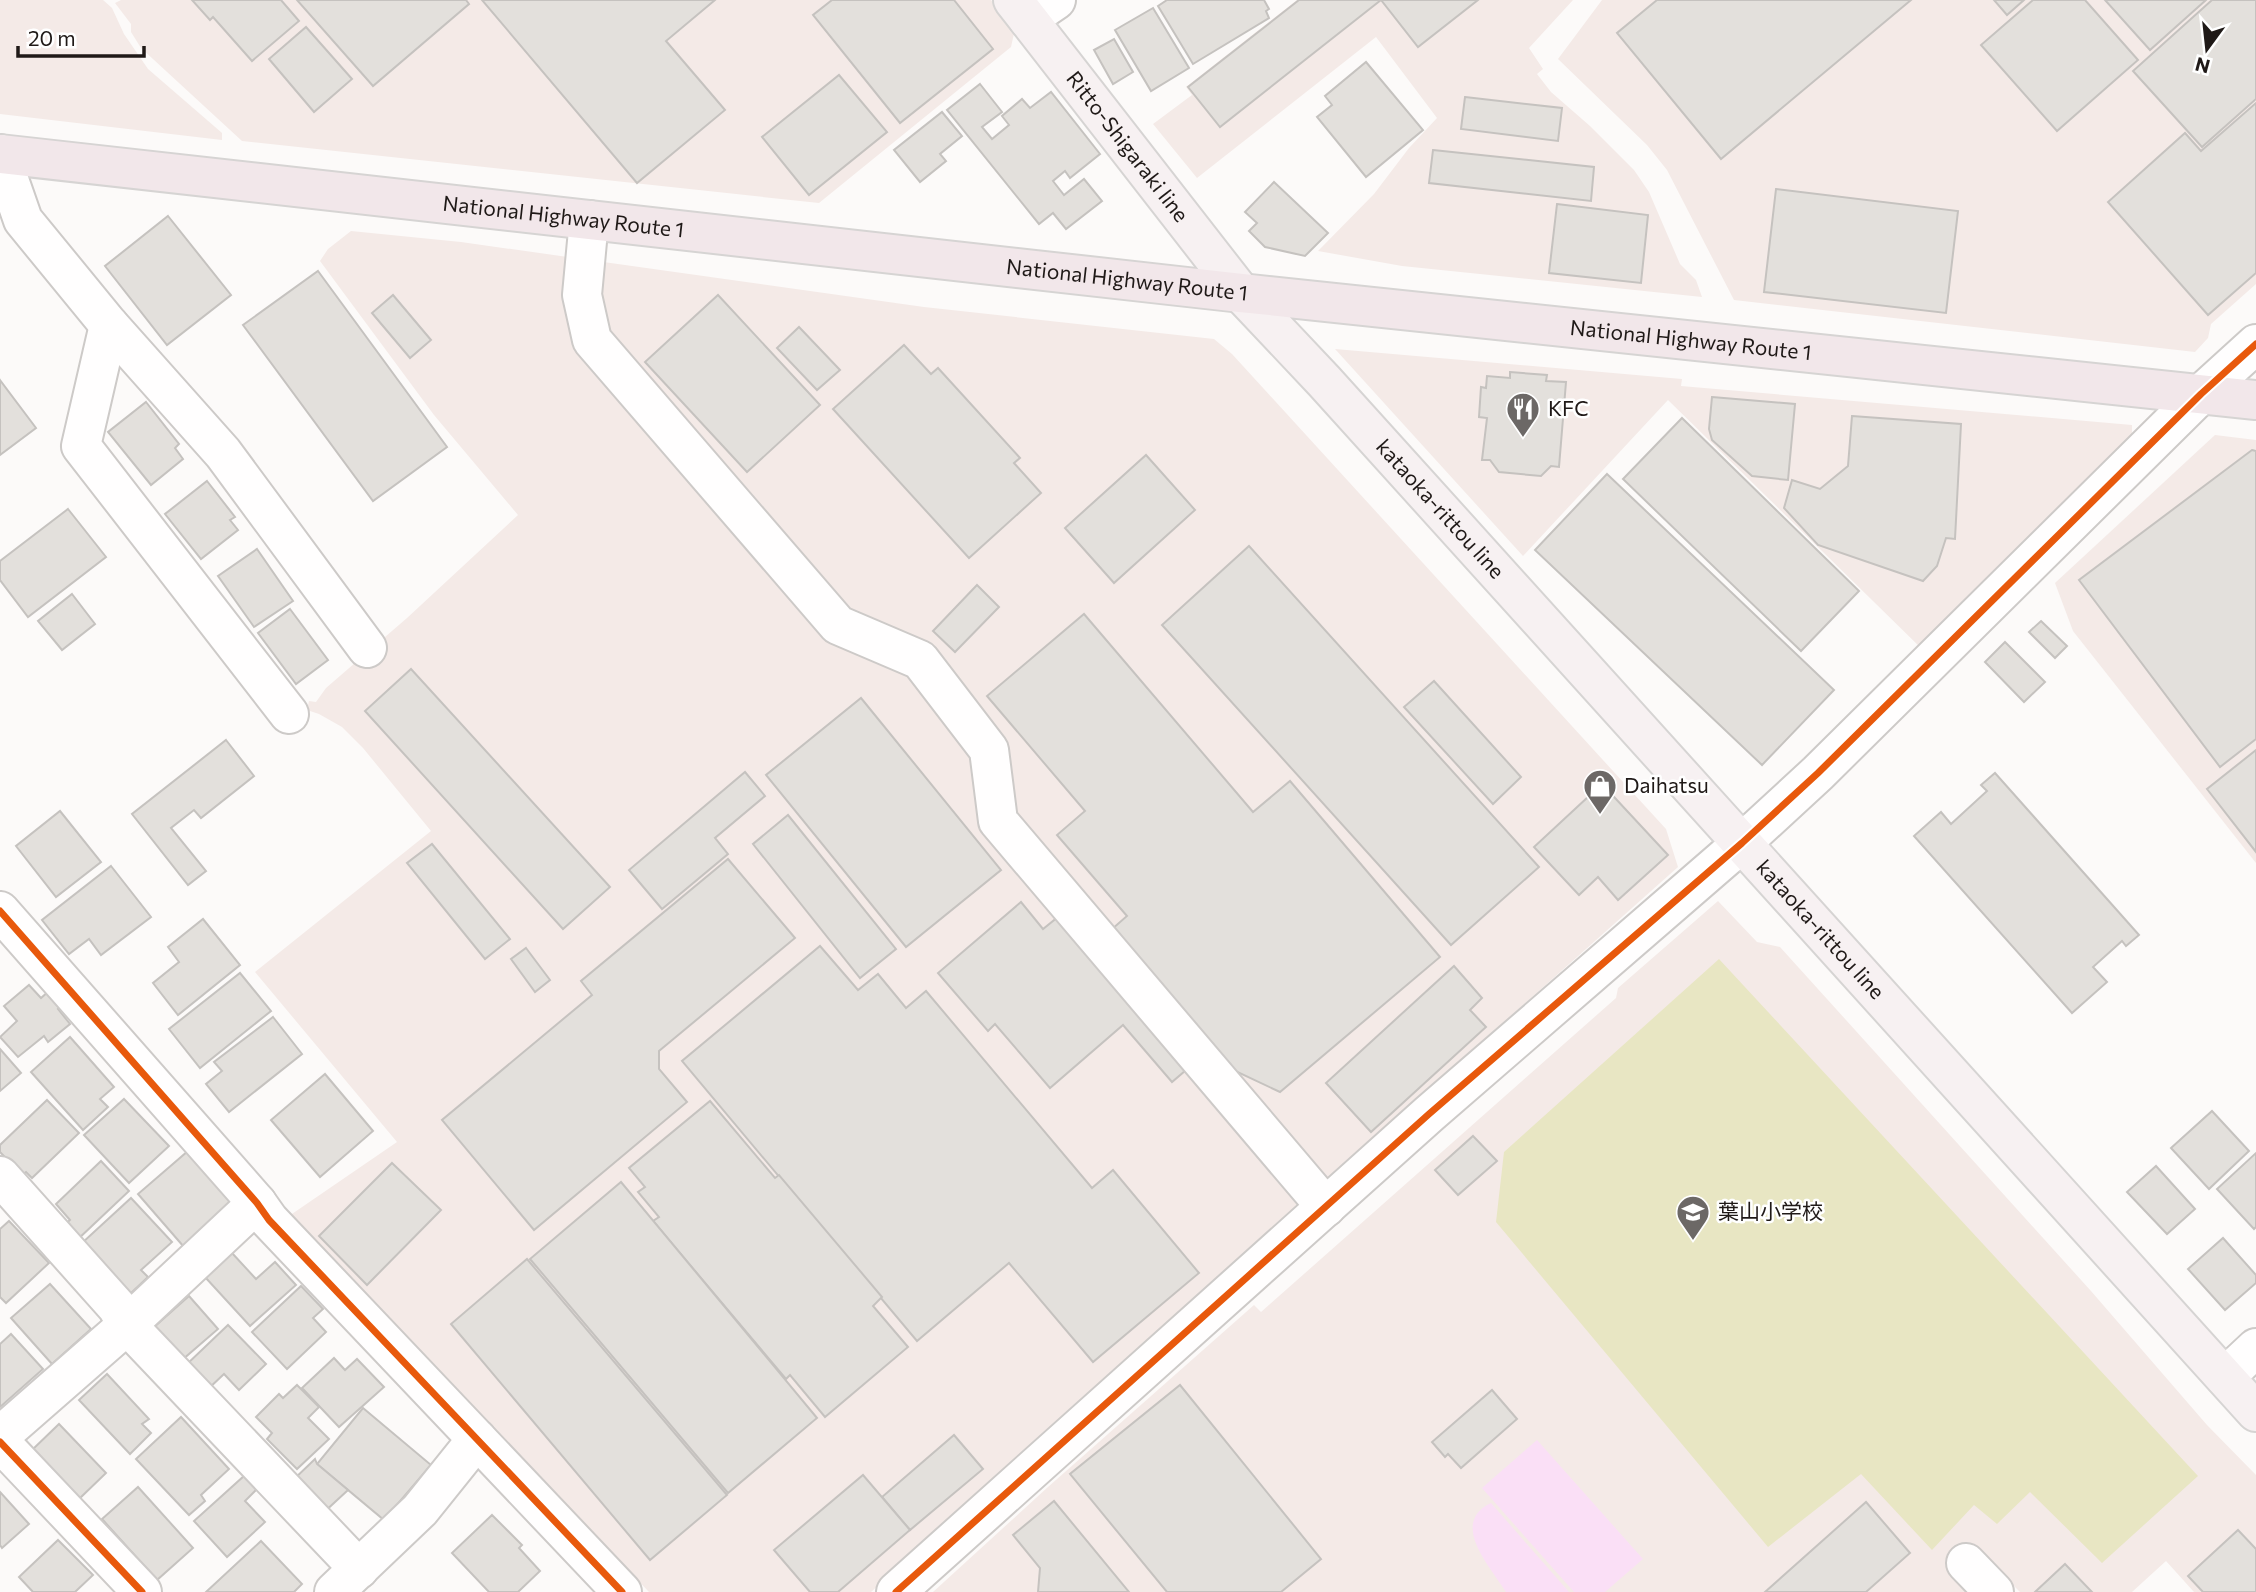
<svg xmlns="http://www.w3.org/2000/svg" width="2256" height="1592" viewBox="0 0 2256 1592" font-family="Commissioner,'Noto Sans JP',sans-serif">
<rect width="100%" height="100%" fill="#fcfaf9"/>
<g fill="#f4eae7">
<path d="M0,0H103L112,8L124,34L148,69L222,133V140L0,114Z"/>
<path d="M121,0H991L1015,29L1011,47L819,203L242,141L141,48L131,32V24L115,3Z"/>
<path d="M1297,0H1573L1529,48L1543,69L1537,74L1551,92L1590,126L1634,170L1649,192L1680,264L1696,280L1702,297L1402,266L1318,251L1374,194L1409,148L1437,118L1376,37L1197,178L1153,124L1192,95L1186,87Z"/>
<path d="M1602,0H2256V284L2211,324L2208,338L2195,352L1734,300L1667,170L1647,145L1558,59Z"/>
<path d="M351,231L461,242L924,307L1214,339L1232,354L1666,829L1678,867L1339,1169L871,1592H649L289,1216L397,1142L255,972L431,831L363,748L342,727L319,714L307,710L309,701L316,702L326,688L407,618L518,515L434,415L320,261L328,249Z"/>
<path d="M1335,349L1682,379L1681,386L2132,425V439L1925,652L1668,400L1523,556Z"/>
<path d="M2215,435L2256,440V863L2073,631L2055,583Z"/>
<path d="M1718,901L1757,942L1780,947L2091,1291L2207,1425L2256,1475V1592H2194L2166,1561L2132,1592H2020L1978,1550L1971,1592H933L1048,1487L1254,1305L1261,1312L1616,998L1618,988Z"/>
</g>
<path fill="#e8e6c3" d="M1719,959L2198,1476L2102,1563L2030,1492L1997,1524L1974,1505L1932,1550L1861,1474L1768,1547L1496,1222L1504,1152Z"/>
<g fill="#fadff6">
<path d="M1537,1440L1643,1559L1605,1592H1574L1482,1488Z"/>
<path d="M1491,1503L1569,1592H1506C1490,1566 1449,1523 1491,1503Z"/>
</g>
<g fill="#e3e0dc" stroke="#c5c2bf" stroke-width="2">
<path d="M192,0H281L299,21L252,61L213,17L210,20Z"/>
<path d="M297,0H466L469,4L373,86Z"/>
<path d="M482,0H715L666,41L725,110L637,183Z"/>
<path d="M832,0H954L993,49L900,123L813,15Z"/>
<path d="M1167,0H1264L1269,9L1266,11L1269,18L1193,64L1158,6Z"/>
<path d="M1299,0H1478L1418,47L1381,0L1220,127L1188,87Z"/>
<path d="M1657,0H1911L1721,159L1617,33Z"/>
<path d="M1994,0H2024L2007,15Z"/>
<path d="M2033,0H2085L2138,60L2057,131L1981,45Z"/>
<path d="M2105,0H2206L2150,50Z"/>
<path d="M2212,0H2256V99L2202,147L2133,71Z"/>
<path d="M1153,8L1189,68L1151,91L1115,30Z"/>
<path d="M306,27L352,79L314,112L269,59Z"/>
<path d="M1114,39L1133,72L1113,84L1094,50Z"/>
<path d="M1366,62L1423,130L1366,177L1317,117L1332,105L1325,96Z"/>
<path d="M839,75L887,132L809,195L762,137Z"/>
<path d="M980,84L1002,112L982,127L992,139L1009,125L1002,116L1022,99L1030,108L1051,92L1100,154L1070,178L1065,171L1053,181L1064,195L1084,179L1102,201L1066,229L1053,213L1039,224L947,110Z"/>
<path d="M1465,97L1562,108L1558,141L1461,129Z"/>
<path d="M2256,103V273L2208,315L2108,202L2185,133L2201,151Z"/>
<path d="M942,112L962,136L940,154L946,161L920,182L894,150Z"/>
<path d="M1433,150L1594,167L1591,201L1429,183Z"/>
<path d="M1274,182L1328,233L1305,256L1265,247L1249,231L1257,223L1245,212Z"/>
<path d="M1776,189L1958,211L1946,313L1764,292Z"/>
<path d="M1557,204L1648,215L1641,283L1549,273Z"/>
<path d="M168,216L231,295L167,345L105,266Z"/>
<path d="M318,271L447,447L373,501L243,325Z"/>
<path d="M393,295L431,340L410,358L372,313Z"/>
<path d="M718,295L820,405L747,472L645,362Z"/>
<path d="M799,327L840,370L817,390L777,348Z"/>
<path d="M904,345L931,374L938,368L1020,458L1014,463L1041,493L969,558L833,409Z"/>
<path d="M1510,372L1547,375L1546,381L1566,382L1559,467L1551,466L1541,476L1499,472L1490,460H1482L1487,418L1479,417L1481,387L1486,388L1487,376L1510,378Z"/>
<path d="M0,380L36,428L0,455Z"/>
<path d="M1712,397L1795,404L1788,480L1752,476L1712,440L1709,429Z"/>
<path d="M146,402L179,444L175,448L183,459L151,485L108,432Z"/>
<path d="M1852,416L1961,424L1955,539L1946,538L1937,566L1923,581L1818,545L1784,508L1792,480L1820,489L1848,466Z"/>
<path d="M1682,418L1859,591L1801,651L1623,479Z"/>
<path d="M2252,450L2256,451V739L2220,767L2079,580Z"/>
<path d="M1146,455L1195,510L1114,583L1065,528Z"/>
<path d="M1607,474L1834,690L1762,765L1535,550Z"/>
<path d="M207,481L235,517L230,520L238,530L201,559L165,514Z"/>
<path d="M68,509L106,557L28,617L0,580V561Z"/>
<path d="M1249,546L1539,867L1451,945L1162,625Z"/>
<path d="M257,549L293,601L254,627L218,576Z"/>
<path d="M977,585L999,607L955,652L933,631Z"/>
<path d="M72,594L95,624L62,650L38,621Z"/>
<path d="M290,609L328,660L296,684L258,633Z"/>
<path d="M1084,614L1253,812L1290,781L1440,957L1280,1092L1231,1069L1213,1047L1172,1082L1123,1025L1050,1088L995,1024L988,1031L938,973L1021,902L1043,929L1058,917L1087,951L1127,916L1057,835L1085,811L987,696Z"/>
<path d="M2041,621L2067,646L2055,658L2029,632Z"/>
<path d="M2005,642L2045,682L2024,702L1985,662Z"/>
<path d="M411,669L610,887L563,929L365,711Z"/>
<path d="M1434,681L1521,777L1493,804L1404,707Z"/>
<path d="M861,698L1001,870L906,947L766,775Z"/>
<path d="M226,740L254,776L201,818L194,810L171,828L206,871L188,885L132,814Z"/>
<path d="M2256,750V852L2207,789Z"/>
<path d="M745,772L765,796L715,838L728,854L662,909L629,870Z"/>
<path d="M1995,773L2139,935L2126,946L2122,941L2093,967L2107,982L2072,1013L1914,836L1941,812L1951,824L1987,791L1981,785Z"/>
<path d="M1602,784L1668,855L1618,900L1598,877L1579,895L1534,847Z"/>
<path d="M60,811L101,862L56,897L16,846Z"/>
<path d="M788,815L896,949L860,978L753,844Z"/>
<path d="M432,844L510,939L485,959L407,863Z"/>
<path d="M728,859L795,938L659,1051V1069L687,1102L534,1230L442,1120L592,995L581,981Z"/>
<path d="M111,866L151,917L101,955L89,939L69,954L42,920Z"/>
<path d="M203,919L240,965L178,1015L153,983L179,962L168,947Z"/>
<path d="M820,946L858,990L878,974L906,1008L926,991L1092,1188L1113,1170L1199,1273L1093,1362L1009,1263L917,1341L682,1061Z"/>
<path d="M526,948L550,980L535,992L511,959Z"/>
<path d="M1454,966L1482,998L1470,1010L1486,1027L1371,1132L1326,1083Z"/>
<path d="M240,973L271,1011L200,1068L169,1029Z"/>
<path d="M29,985L41,998L49,991L62,1006L58,1009L70,1024L48,1042L44,1036L18,1057L0,1037L17,1021L4,1006Z"/>
<path d="M273,1017L302,1054L229,1112L206,1084L222,1071L214,1062Z"/>
<path d="M70,1037L114,1087L100,1099L108,1107L83,1130L31,1072Z"/>
<path d="M0,1049L21,1073L0,1091Z"/>
<path d="M325,1074L373,1131L320,1177L271,1120Z"/>
<path d="M124,1099L169,1146L129,1183L84,1135Z"/>
<path d="M47,1100L79,1133L32,1178L26,1172L22,1175L0,1152V1145Z"/>
<path d="M710,1101L775,1178L779,1175L882,1297L873,1306L908,1347L825,1417L790,1375L786,1379L653,1221L659,1217L638,1192L645,1187L629,1168Z"/>
<path d="M2212,1111L2249,1151L2209,1189L2171,1148Z"/>
<path d="M1473,1136L1497,1161L1458,1195L1435,1170Z"/>
<path d="M188,1151L234,1204L184,1247L138,1194Z"/>
<path d="M2256,1153V1227L2254,1229L2217,1189Z"/>
<path d="M101,1161L129,1191L77,1240L63,1226L70,1220L56,1204Z"/>
<path d="M392,1163L441,1210L367,1285L319,1236Z"/>
<path d="M2156,1166L2195,1209L2167,1234L2127,1192Z"/>
<path d="M621,1182L817,1418L728,1493L530,1259Z"/>
<path d="M131,1198L172,1242L141,1270L148,1277L129,1295L82,1243Z"/>
<path d="M9,1221L49,1263L6,1303L0,1297V1229Z"/>
<path d="M2223,1238L2256,1275V1283L2225,1310L2188,1269Z"/>
<path d="M232,1253L256,1279L275,1262L296,1285L250,1326L205,1277Z"/>
<path d="M527,1259L727,1495L650,1560L451,1324Z"/>
<path d="M50,1284L91,1329L52,1364L11,1318Z"/>
<path d="M301,1286L323,1309L313,1318L326,1332L287,1369L252,1332Z"/>
<path d="M189,1296L218,1329L182,1360L153,1328Z"/>
<path d="M228,1325L266,1364L239,1390L224,1374L207,1390L185,1366Z"/>
<path d="M11,1334L43,1369L0,1407V1344Z"/>
<path d="M334,1358L345,1370L357,1359L384,1387L339,1427L302,1388Z"/>
<path d="M107,1374L149,1419L142,1424L151,1433L130,1454L79,1400Z"/>
<path d="M297,1385L319,1407L308,1418L329,1439L297,1469L267,1439L272,1433L256,1417L279,1394L283,1398Z"/>
<path d="M1180,1385L1321,1559L1281,1592H1167L1070,1474Z"/>
<path d="M1492,1390L1517,1419L1461,1468L1448,1454L1445,1457L1432,1442Z"/>
<path d="M363,1408L431,1465L384,1520L317,1464Z"/>
<path d="M181,1417L229,1469L201,1495L205,1501L189,1515L136,1459Z"/>
<path d="M59,1424L106,1473L78,1500L31,1451Z"/>
<path d="M954,1435L983,1469L910,1530L882,1497Z"/>
<path d="M315,1459L317,1464L348,1490L322,1514L291,1482Z"/>
<path d="M863,1475L910,1530L838,1592H810L774,1550Z"/>
<path d="M244,1476L257,1489L245,1501L265,1522L227,1557L194,1521Z"/>
<path d="M138,1487L193,1548L157,1580L102,1519Z"/>
<path d="M0,1492L29,1524L2,1548L0,1545Z"/>
<path d="M1054,1501L1129,1592H1038L1040,1568L1013,1535Z"/>
<path d="M1866,1502L1910,1553L1866,1592H1765Z"/>
<path d="M492,1515L522,1545L519,1548L540,1571L518,1592H489L452,1553Z"/>
<path d="M2238,1530L2256,1549V1592H2203L2188,1576Z"/>
<path d="M58,1540L93,1575L75,1592H33L19,1577Z"/>
<path d="M261,1541L302,1584L294,1592H206Z"/>
<path d="M2065,1564L2092,1592H2035Z"/>
</g>
<g fill="none" stroke-linecap="round" stroke-linejoin="round">
<defs>
<g id="minor">
<path d="M1028,19L1056,0"/>
<path d="M0,154L23,220L109,325L223,453L367,648"/>
<path d="M589,220L582,295L592,340L838,625L920,660L989,750L998,821L1326,1207"/>
<path d="M109,325L81,446L289,714"/>
<path d="M0,911L257,1203L269,1220L622,1592"/>
<path d="M0,1176L117,1307L127,1325L359,1569"/>
<path d="M2225,1377L2256,1348"/>
<path d="M0,1436L127,1325L257,1203"/>
<path d="M0,1442L142,1592"/>
<path d="M1966,1563L1994,1592"/>
<path d="M334,1592L420,1510L477,1439"/>
<path d="M896,1592L1429,1114L1742,843L1818,773L2201,394L2256,344"/>
</g>
<g id="major">
<path id="s1" d="M1013,0L1241,293L1324,381L2256,1412"/>
</g>
<g id="highway">
<path id="s2" d="M0,154L1241,293L2256,400"/>
</g>
</defs>
<use href="#minor" stroke="#cdcac8" stroke-width="42"/>
<use href="#major" stroke="#d6d4d3" stroke-width="42"/>
<use href="#highway" stroke="#d6d4d3" stroke-width="42"/>
<use href="#minor" stroke="#fffefe" stroke-width="38"/>
<use href="#major" stroke="#f7f1f2" stroke-width="38"/>
<use href="#highway" stroke="#f2e7ea" stroke-width="38"/>
<defs>
<g id="cycleway">
<path d="M0,911L257,1203L269,1220L622,1592"/>
<path d="M0,1442L142,1592"/>
<path d="M896,1592L1429,1114L1742,843L1818,773L2201,394L2256,344"/>
</g>
</defs>
<use href="#cycleway" stroke="#fff" stroke-width="11"/>
<use href="#cycleway" stroke="#e8590c" stroke-width="7"/>
</g>
<defs>
<symbol id="restaurant-pin" viewBox="-11 -11 22 30"><path d="M0 17L-7.5 6A9.5 9.5 0 1 1 7.5 6Z" fill="#6c6866" stroke="#fff"/><path d="M-5-6h1v4h1v-4h1v4h1v-4h1v5L-1.5 .5V6h-2V.5L-5-1ZM5-6V6H3V1.5H1.5Q1.5-4 5-6Z" fill="#fff"/></symbol>
<symbol id="shop-pin" viewBox="-11 -11 22 30"><path d="M0 17L-7.5 6A9.5 9.5 0 1 1 7.5 6Z" fill="#6c6866" stroke="#fff"/><path d="M-5-2.5h2.3a2.7 3.5 0 0 1 5.4 0H5L5.5 6h-11ZM-1.5-2.5h3a1.5 2.3 0 0 0-3 0Z" fill="#fff"/></symbol>
<symbol id="school-pin" viewBox="-11 -11 22 30"><path d="M0 17L-7.5 6A9.5 9.5 0 1 1 7.5 6Z" fill="#6c6866" stroke="#fff"/><path d="M0-5L7-2L0 1L-7-2ZM-4 1L0 2.5L4 1V4Q0 6-4 4Z" fill="#fff"/></symbol>
</defs>
<g fill-rule="evenodd">
<use href="#restaurant-pin" x="1504" y="390" width="38" height="52"/>
<use href="#shop-pin" x="1581" y="767" width="38" height="52"/>
<use href="#school-pin" x="1674" y="1193" width="38" height="52"/>
</g>
<g text-anchor="middle" stroke-width="5" stroke-linejoin="round" paint-order="stroke">
<g font-size="21" fill="#1f1917" stroke="#fff">
<text dy="7" stroke="none"><textPath href="#s1" startOffset="186">Ritto-Shigaraki line</textPath></text>
<text dy="7" stroke="none"><textPath href="#s2" startOffset="567">National Highway Route 1</textPath></text>
<text dy="7" stroke="none"><textPath href="#s2" startOffset="1134">National Highway Route 1</textPath></text>
<text dy="7" stroke="none"><textPath href="#s2" startOffset="1701">National Highway Route 1</textPath></text>
<text dy="7" stroke="none"><textPath href="#s1" startOffset="665">kataoka-rittou line</textPath></text>
<text dy="7" stroke="none"><textPath href="#s1" startOffset="1232">kataoka-rittou line</textPath></text>
</g>
<g font-size="21" fill="#1f1917" stroke="#fff" text-anchor="start">
<text x="1548" y="416">KFC</text>
<text x="1624" y="793">Daihatsu</text>
<text x="1718" y="1219">葉山小学校</text>
</g>
</g>
<g transform="translate(2207 49) rotate(195)" stroke="#ffffff" stroke-width="5" paint-order="stroke">
<path d="M0-5L12 26L0 18L-12 26Z" fill="#1f1917"/>
<text y="-10" font-size="19" font-weight="bold" text-anchor="middle" fill="#1f1917">N</text>
</g>
<path d="M18 46v10h126v-10" fill="none" stroke="#1f1917" stroke-width="3.5"/>
<text x="28" y="46" font-size="21" fill="#1f1917" stroke="#ffffff" stroke-width="5" paint-order="stroke">20 m</text>
</svg>
